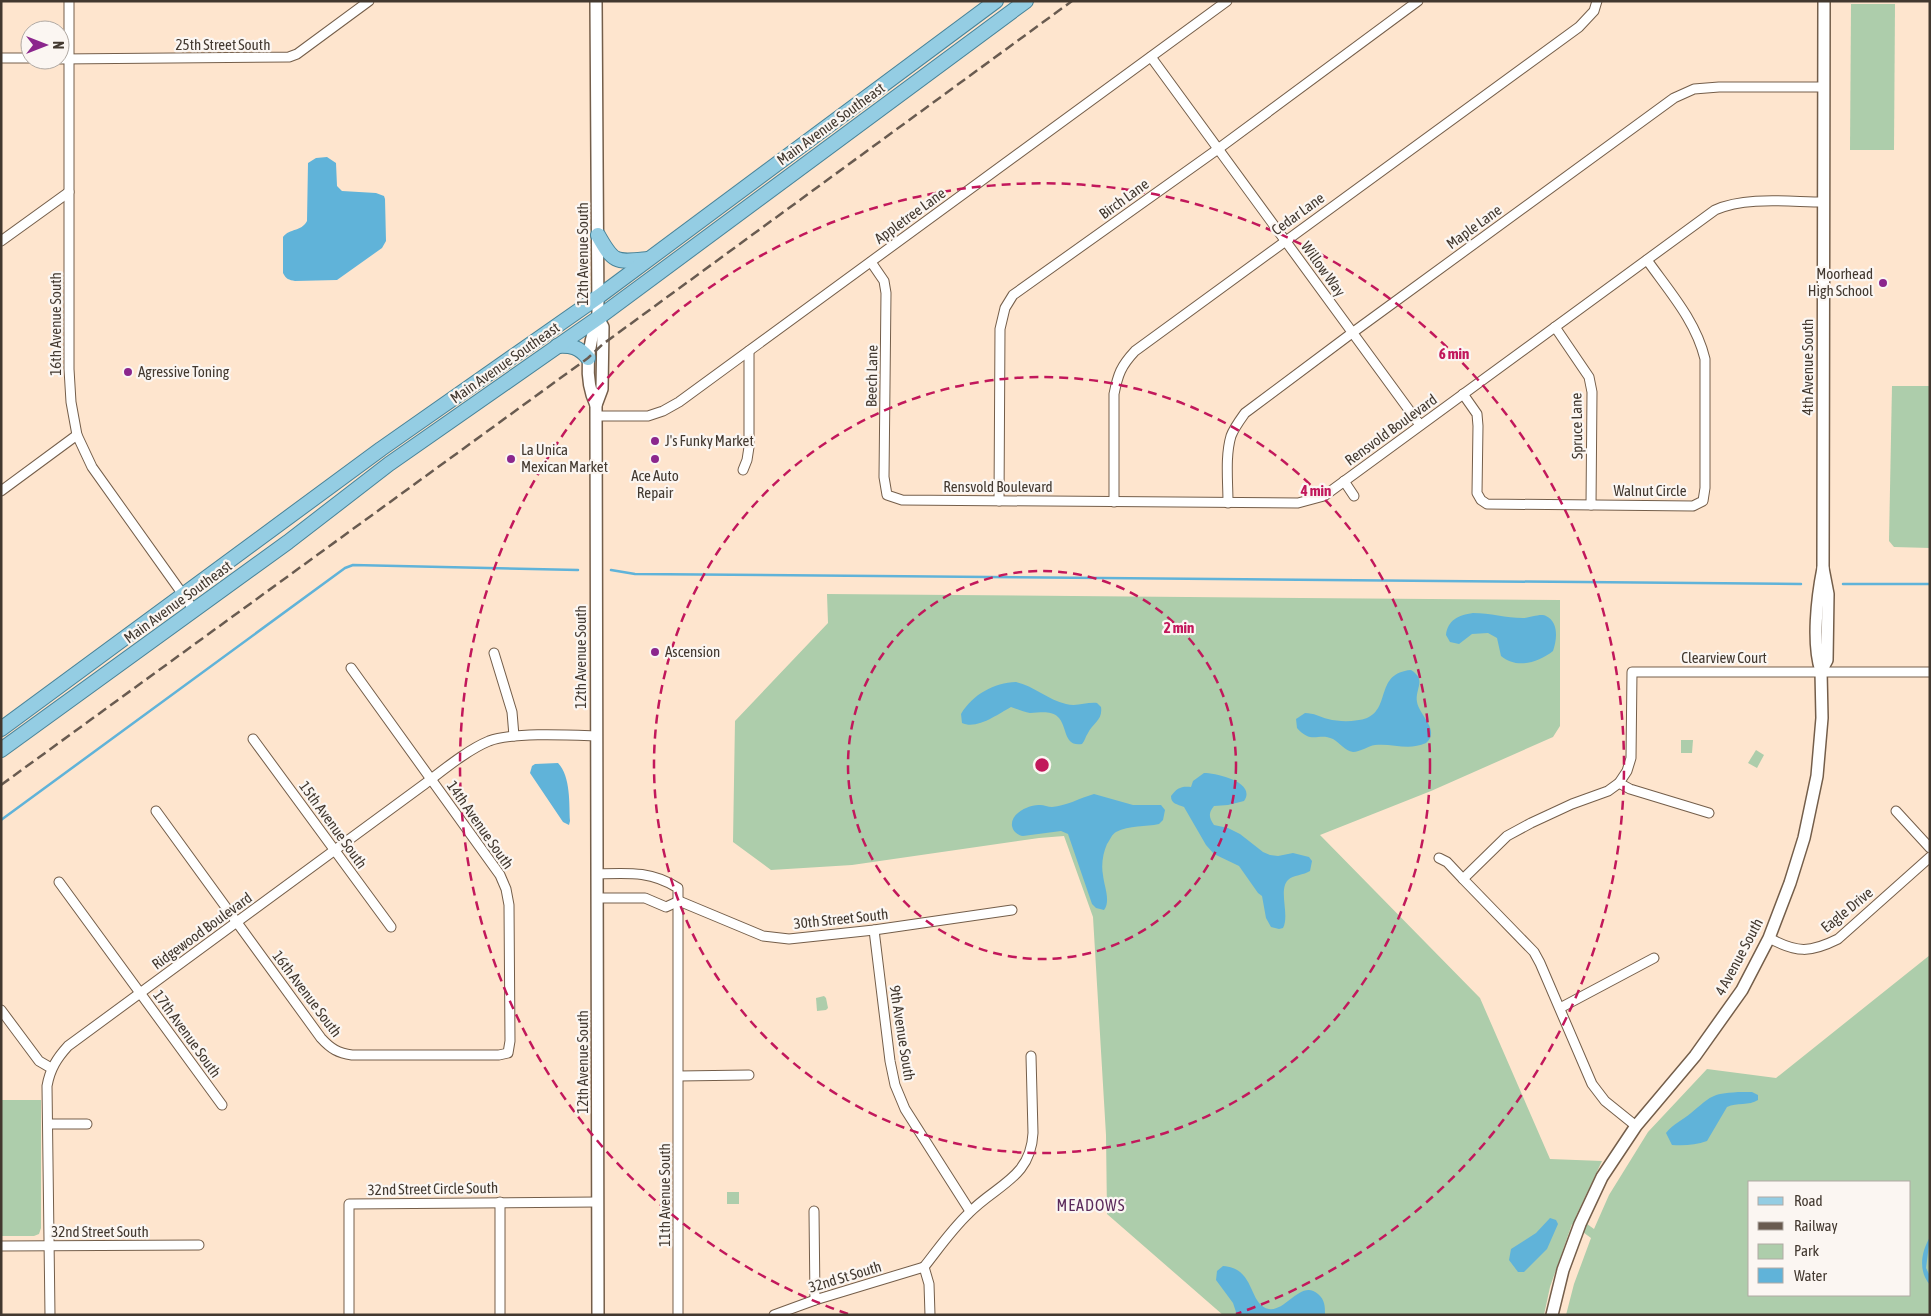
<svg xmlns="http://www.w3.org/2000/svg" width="1931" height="1316" viewBox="0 0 1931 1316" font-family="'Asap Condensed',sans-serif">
<rect width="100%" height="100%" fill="#fee5ce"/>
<g fill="#adcdab" fill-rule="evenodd">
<path d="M1851,4H1895L1894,150H1850Z"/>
<path d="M1892,386H1930V548L1894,547L1889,541Z"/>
<path d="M827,594L1560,600V726L1553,737L1431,791L1320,835L1480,998L1550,1159L1602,1161L1576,1216L1594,1229L1609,1195L1648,1132L1707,1069L1776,1078L1930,955V1315H1566L1574,1284L1591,1238L1572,1224L1550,1287L1544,1315H1223L1107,1214L1106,1135L1093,917L1064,836L1039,838L852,865L771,870L733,842L735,721L828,623ZM1750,1182H1910V1295H1750Z"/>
<path d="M1681,740H1693L1692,753H1681Z"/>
<path d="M1756,750L1764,755L1757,768L1748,763Z"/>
<path d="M824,996L826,998L828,1008L826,1010L817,1011L816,998Z"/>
<path d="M1,1100H41V1228L39,1234L34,1236H1Z"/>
<rect x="727" y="1192" width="12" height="12"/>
</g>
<g fill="#60b3d9">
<path d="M327,157L336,163L337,186L342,191L376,193L384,196L385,199L386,241L382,248L337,280L295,281C289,280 286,279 283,273V237C290,228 301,232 307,221L308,163L316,158Z"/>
<path d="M1473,613C1490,613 1506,618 1523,618C1530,618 1541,613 1546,616C1559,622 1557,640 1553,651C1538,663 1516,669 1501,656L1497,638L1488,633L1472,634L1459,644L1450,642L1446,635C1448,620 1458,615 1473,613Z"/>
<path d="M1411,670C1427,680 1415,688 1417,702C1419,715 1441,731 1426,743C1408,751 1393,743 1375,745C1368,746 1360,752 1353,752C1345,751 1339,742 1333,739C1318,732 1312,745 1297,728L1296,719L1305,713C1314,713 1320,717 1328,719C1339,722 1356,722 1367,718C1391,708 1375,673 1411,670Z"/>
<path d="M1016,682C1034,686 1048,700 1066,704C1077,707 1086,702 1097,703L1101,707C1103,720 1093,723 1088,733C1085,737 1085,741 1082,744C1063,747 1068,727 1058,717C1050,710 1040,713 1030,713C1024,712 1017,709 1011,707C998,714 977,730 962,723L961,714C973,694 994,683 1016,682Z"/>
<path d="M558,763C571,777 569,804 570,821L569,825L563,822L530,773L532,766L535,764Z"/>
<path d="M1204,773C1216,773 1257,782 1244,801L1228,805L1214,806C1208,813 1209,818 1214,825L1228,828L1240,834L1263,852L1270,855L1278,856L1293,853L1309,857L1312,861L1310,871C1304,875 1293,875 1288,880C1278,890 1290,915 1283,928L1279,929L1271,927L1266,918L1262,896L1258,893L1239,866L1214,854L1206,845L1184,807C1177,804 1171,804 1171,796C1177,788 1181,786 1191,787L1193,781Z"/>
<path d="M1094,794L1133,805H1161L1165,810L1163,820L1159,824C1146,827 1129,825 1116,832C1112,834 1110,840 1107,844C1103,853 1101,865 1103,875C1104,886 1111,901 1104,910L1096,908L1092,904L1068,834L1061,831L1023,836C1018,835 1013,832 1012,826C1010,813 1030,804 1040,805C1044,805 1048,807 1052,807C1066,806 1080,798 1094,794Z"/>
<path d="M1738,1092H1752L1758,1095V1100C1749,1106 1737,1102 1727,1107L1707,1141C1696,1145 1684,1146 1672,1145L1666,1133C1673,1124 1683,1120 1691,1113C1712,1096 1710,1094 1738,1092Z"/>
<path d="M1550,1218L1556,1220L1558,1224L1547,1249L1524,1272H1518L1509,1260L1511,1249L1536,1233Z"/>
<path d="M1930,1237L1926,1268L1930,1276V1285C1918,1271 1921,1252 1930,1237Z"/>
<path d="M1223,1266C1256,1268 1248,1305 1269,1309C1286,1312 1301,1279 1318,1294C1325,1300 1325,1306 1325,1315H1237L1233,1303L1216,1280L1217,1271Z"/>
</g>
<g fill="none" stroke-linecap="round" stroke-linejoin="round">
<g stroke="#60b3d9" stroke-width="2.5">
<path d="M611,570L635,574L1801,584"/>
<path d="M1843,584H1930"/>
<path d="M1,820L345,568L353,565L578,570"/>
</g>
<defs>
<g id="minor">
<path d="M69,1V369L71,402L77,435L92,467L194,610"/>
<path d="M1151,57L1420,425"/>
<path d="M1,58H30"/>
<path d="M60,59L289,57L297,54L369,1"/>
<path d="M1,241L69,192"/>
<path d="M871,262L884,281L886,293L884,477L887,495L902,500L1298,503L1324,496L1715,210C1746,196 1790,202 1824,202"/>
<path d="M1555,327L1589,377L1592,392L1591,505"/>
<path d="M1463,394L1477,414L1478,426L1477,493L1481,500L1487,504L1693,506L1703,501L1705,488V359C1696,321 1669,291 1647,260"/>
<path d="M596,416H648L663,411L679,402L1227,1"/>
<path d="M743,470L747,460L749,447V351"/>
<path d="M1344,481L1354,496"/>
<path d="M1,491L77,435"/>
<path d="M999,501L1000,329L1005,308L1013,295L1218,149L1418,1"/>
<path d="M1114,502V394C1118,374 1121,366 1135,351L1579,27L1594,11L1597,1"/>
<path d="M1228,503C1228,482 1225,456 1231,436C1234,428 1240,420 1245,413L1352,333L1674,98L1694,89L1719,87H1824"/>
<path d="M494,653L512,712L514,736"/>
<path d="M253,739L391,927"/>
<path d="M1619,783L1630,789L1709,813"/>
<path d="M156,811L321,1038C331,1049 338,1053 352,1055H499L508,1053L510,1041L509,905L506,889L500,875L351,668"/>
<path d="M1896,811L1930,848"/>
<path d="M1439,858L1447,862L1463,879"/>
<path d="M598,874C629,873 651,871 678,888V1315"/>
<path d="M59,882L222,1105"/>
<path d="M598,898H645L666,907L679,901L763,936L789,939L874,930L1012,910"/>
<path d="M874,930L890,1061L895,1085L905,1109L970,1211"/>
<path d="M1769,938C1797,953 1810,953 1838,939L1930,857"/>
<path d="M1560,1008L1654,958"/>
<path d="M1,1010L39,1061L51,1068"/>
<path d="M679,1076L749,1075"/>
<path d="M49,1124H87"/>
<path d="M1636,1126L1605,1101L1592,1084L1540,963L1534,952L1463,879L1507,836L1531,823L1572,804L1608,791L1619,783L1627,771L1631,758L1632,672H1930"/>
<path d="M500,1202V1315"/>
<path d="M814,1211L815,1300"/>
<path d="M1,1246L199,1245"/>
<path d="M924,1267C939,1248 952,1229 969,1213C996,1185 1031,1178 1033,1133L1031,1056"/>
<path d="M924,1267L929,1284L930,1315"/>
<path d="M50,1315L47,1086C50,1069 57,1058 68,1046L422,786C442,771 467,750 489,741C513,732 570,735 596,736"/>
<path d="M349,1315V1204L597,1202"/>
<path d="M774,1315L815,1300L924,1267"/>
</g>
<g id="tertiary">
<path d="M596,1L598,318L603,327L602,389L596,405L598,1315"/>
<path d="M596,405C583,378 588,345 598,318"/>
<path d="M1821,671C1812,643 1817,598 1823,568L1824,1"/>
<path d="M1552,1315L1563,1270L1580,1224L1602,1177L1636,1126L1695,1056L1742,990L1769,938L1790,883L1804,838L1817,776L1822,718L1821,671L1827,660L1828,594L1823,568"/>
</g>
<g id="primary">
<path d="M598,235C614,264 616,262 648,259"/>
<path d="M557,346C571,345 579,347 588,358"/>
<path d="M1,729L381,449L598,297L996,1"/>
<path d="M1,750L288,542L389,464L598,318L1026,1"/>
</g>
</defs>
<use href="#minor" stroke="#745e4a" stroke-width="11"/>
<use href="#tertiary" stroke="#745e4a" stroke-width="14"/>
<use href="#primary" stroke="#488398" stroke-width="16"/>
<use href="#minor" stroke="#fff" stroke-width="9"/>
<use href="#tertiary" stroke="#fff" stroke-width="11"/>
<use href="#primary" stroke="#94cde3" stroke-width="14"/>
<path stroke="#695b50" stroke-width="2.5" stroke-dasharray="10 5" stroke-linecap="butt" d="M1,785L588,358L603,344L1072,1"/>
</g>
<g fill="none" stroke="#c2185b" stroke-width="2.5" stroke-dasharray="9 6">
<circle cx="1042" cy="765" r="194"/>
<circle cx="1042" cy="765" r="388"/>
<path d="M848 1314A582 582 0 1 1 1236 1314"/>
</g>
<g fill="#8b268d" stroke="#fbf6f2" stroke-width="2">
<circle cx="1883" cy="283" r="5"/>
<circle cx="128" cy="372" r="5"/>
<circle cx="655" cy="441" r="5"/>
<circle cx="511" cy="459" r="5"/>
<circle cx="655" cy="459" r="5"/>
<circle cx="655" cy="652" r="5"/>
</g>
<g text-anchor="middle" stroke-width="4.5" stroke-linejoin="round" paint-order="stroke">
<g font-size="15" fill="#42382f" stroke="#fbf6f2">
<text x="223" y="50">25th Street South</text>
<text transform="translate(831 124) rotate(-36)" y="5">Main Avenue Southeast</text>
<text transform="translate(1124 199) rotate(-36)" y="5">Birch Lane</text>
<text transform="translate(1298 214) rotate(-36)" y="5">Cedar Lane</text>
<text transform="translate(910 216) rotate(-36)" y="5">Appletree Lane</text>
<text transform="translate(1474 227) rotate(-36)" y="5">Maple Lane</text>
<text transform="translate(583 254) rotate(-90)" y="5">12th Avenue South</text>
<text transform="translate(1323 269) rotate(54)" y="5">Willow Way</text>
<text transform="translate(56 324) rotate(-90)" y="5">16th Avenue South</text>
<text transform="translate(505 363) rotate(-35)" y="5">Main Avenue Southeast</text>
<text transform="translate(1808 367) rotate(-90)" y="5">4th Avenue South</text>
<text transform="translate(872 376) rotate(-89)" y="5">Beech Lane</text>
<text transform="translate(1577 426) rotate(-91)" y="5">Spruce Lane</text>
<text transform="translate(1391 430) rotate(-36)" y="5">Rensvold Boulevard</text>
<text x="998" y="492">Rensvold Boulevard</text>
<text x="1650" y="496">Walnut Circle</text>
<text transform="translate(178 602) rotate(-36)" y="5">Main Avenue Southeast</text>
<text transform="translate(581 657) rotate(-90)" y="5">12th Avenue South</text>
<text x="1724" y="663">Clearview Court</text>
<text transform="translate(333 825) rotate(54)" y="5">15th Avenue South</text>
<text transform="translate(480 825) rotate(55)" y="5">14th Avenue South</text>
<text transform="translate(1847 910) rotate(-39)" y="5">Eagle Drive</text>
<text transform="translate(841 919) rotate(-6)" y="5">30th Street South</text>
<text transform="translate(202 931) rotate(-36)" y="5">Ridgewood Boulevard</text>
<text transform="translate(1739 957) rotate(-62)" y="5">4 Avenue South</text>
<text transform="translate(307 994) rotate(53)" y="5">16th Avenue South</text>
<text transform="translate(902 1033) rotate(81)" y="5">9th Avenue South</text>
<text transform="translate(187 1034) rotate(54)" y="5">17th Avenue South</text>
<text transform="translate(583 1062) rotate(-90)" y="5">12th Avenue South</text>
<text transform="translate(433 1189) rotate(-1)" y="5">32nd Street Circle South</text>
<text transform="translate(665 1195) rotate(-90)" y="5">11th Avenue South</text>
<text x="100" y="1237">32nd Street South</text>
<text transform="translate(845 1277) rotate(-17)" y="5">32nd St South</text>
</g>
<g font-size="15" fill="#42382f" stroke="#fbf6f2" text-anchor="start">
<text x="1873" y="279" text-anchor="end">Moorhead<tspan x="1873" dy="17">High School</tspan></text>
<text x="138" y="377">Agressive Toning</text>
<text x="665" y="446">J's Funky Market</text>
<text x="521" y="455">La Unica<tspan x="521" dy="17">Mexican Market</tspan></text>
<text x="655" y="481" text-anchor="middle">Ace Auto<tspan x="655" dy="17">Repair</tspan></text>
<text x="665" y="657">Ascension</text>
</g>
<g font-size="16" letter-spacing="1" fill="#5b2a5b" stroke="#fbf6f2">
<text x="1091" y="1211">MEADOWS</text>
</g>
</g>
<circle cx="1042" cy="765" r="8" fill="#c2185b" stroke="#fbf6f2" stroke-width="2.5"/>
<g font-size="15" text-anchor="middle" font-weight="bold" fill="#c2185b" stroke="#fbf6f2" stroke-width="4.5" stroke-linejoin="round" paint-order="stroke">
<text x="1454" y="359">6 min</text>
<text x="1316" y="496">4 min</text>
<text x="1179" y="633">2 min</text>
</g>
<rect width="1931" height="1316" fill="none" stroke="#42382f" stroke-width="5"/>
<rect x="1748" y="1181" width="162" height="115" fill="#fbf6f2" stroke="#b1aaa4"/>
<rect x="1758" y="1197" width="25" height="8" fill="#94cde3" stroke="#b1aaa4"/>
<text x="1794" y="1206" font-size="15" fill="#42382f">Road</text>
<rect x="1758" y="1222" width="25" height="8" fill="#695b50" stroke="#b1aaa4"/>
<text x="1794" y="1231" font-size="15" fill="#42382f">Railway</text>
<rect x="1758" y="1244" width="25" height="15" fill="#adcdab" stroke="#b1aaa4"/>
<text x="1794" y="1256" font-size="15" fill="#42382f">Park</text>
<rect x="1758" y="1268" width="25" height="15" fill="#60b3d9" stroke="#b1aaa4"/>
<text x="1794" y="1281" font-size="15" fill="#42382f">Water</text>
<g transform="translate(45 45) rotate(90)"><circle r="24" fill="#fbf6f2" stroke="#b1aaa4"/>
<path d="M0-4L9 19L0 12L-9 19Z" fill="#8b268d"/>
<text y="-8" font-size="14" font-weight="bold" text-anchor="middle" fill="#42382f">N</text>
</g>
</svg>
